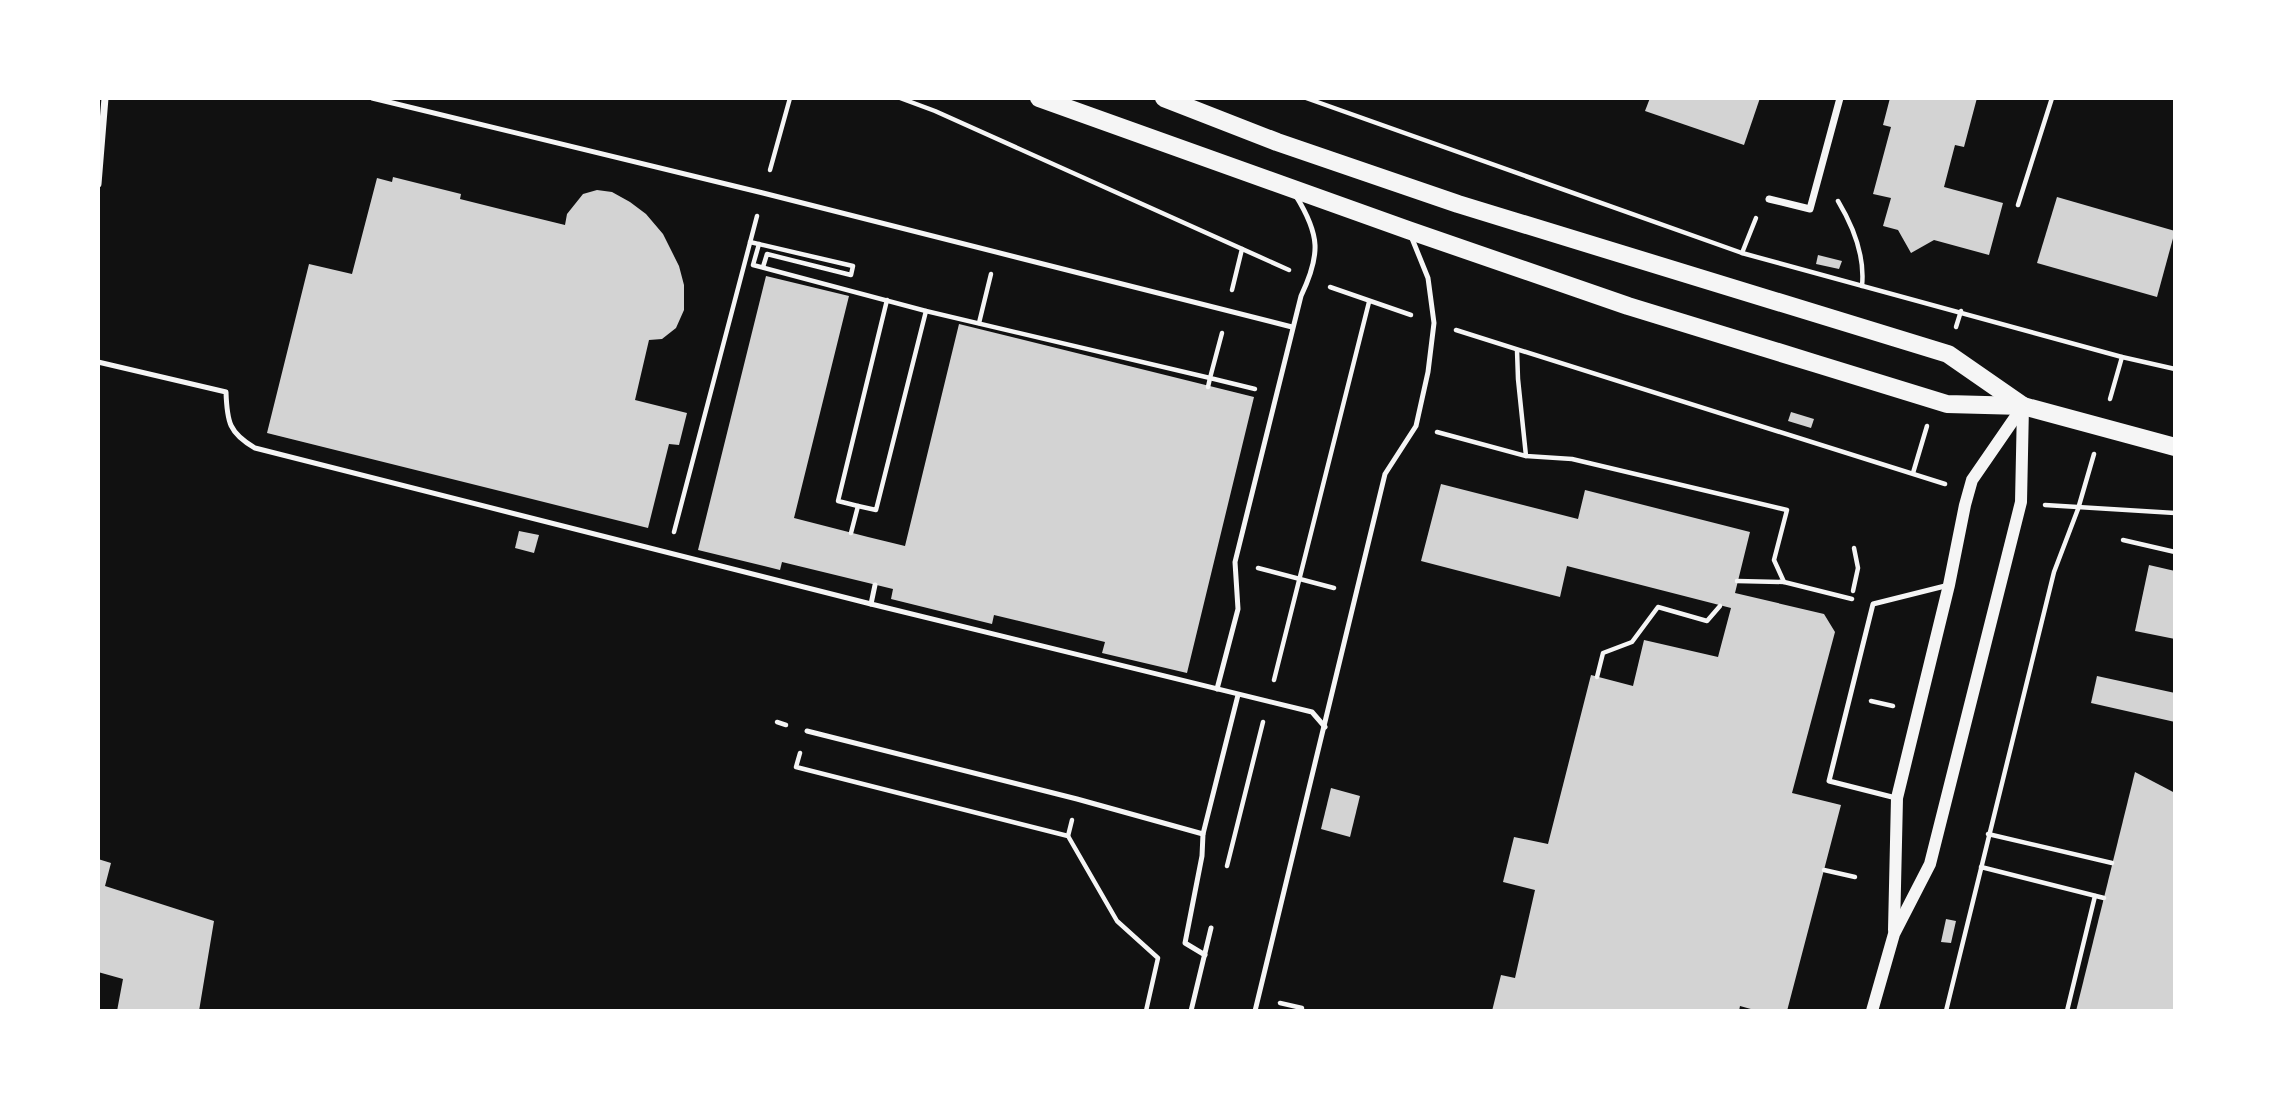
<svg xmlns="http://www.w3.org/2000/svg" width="2273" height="1109" viewBox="0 0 2273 1109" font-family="'Fira Sans',sans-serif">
<rect width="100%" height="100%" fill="#111"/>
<g fill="#d3d3d3">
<path d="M1650,98H1760L1744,145L1645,111Z"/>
<path d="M1890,98H1977L1964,147L1955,145L1944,187L2003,203L1989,255L1934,240L1911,253L1898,230L1883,226L1891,198L1873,194L1891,127L1883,125Z"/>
<path d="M393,177L461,194L460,199L565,225L567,214L583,194L597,190L612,192L630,202L646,214L663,234L679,266L684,285V310L676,328L662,339L649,340L635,400L687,413L679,445L669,444L648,528L267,433L309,264L352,274L377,178L392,182Z"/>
<path d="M2057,197L2175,231L2157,297L2037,263Z"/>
<path d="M1818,255L1842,261L1839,269L1816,264Z"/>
<path d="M766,276L849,296L794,518L868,537L905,546L959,324L1254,397L1187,673L1102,653L1105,642L994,615L992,624L891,599L893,589L782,562L780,570L698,550Z"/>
<path d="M1791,412L1814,419L1811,428L1788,421Z"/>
<path d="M1441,484L1578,519L1585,490L1750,532L1735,593L1824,614L1835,632L1792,793L1841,805L1787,1011H1758L1740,1006L1739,1011H1492L1501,975L1515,978L1535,890L1503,882L1514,837L1548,844L1591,675L1633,686L1644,640L1718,657L1731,608L1567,566L1560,597L1421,561Z"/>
<path d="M519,531L539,535L534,553L515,548Z"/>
<path d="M2149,565L2175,571V639L2135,631Z"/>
<path d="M2097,676L2175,693V722L2091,703Z"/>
<path d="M2135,772L2175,793V1011H2076Z"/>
<path d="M1331,788L1360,796L1350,837L1321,829Z"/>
<path d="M98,859L111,863L105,886L214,921L199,1011H117L123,979L98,972Z"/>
<path d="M1946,919L1956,921L1951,943L1941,942Z"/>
</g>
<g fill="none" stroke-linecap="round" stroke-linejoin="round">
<g stroke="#f5f5f5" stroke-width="4.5">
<path d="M900,98L935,111L1289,270"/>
<path d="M1306,98L1742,253L2122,357L2175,369"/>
<path d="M770,170L790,98"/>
<path d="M1838,201C1853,226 1865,257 1862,286"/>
<path d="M2018,205L2052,98"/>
<path d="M750,242L853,266L851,275L767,254L763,267"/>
<path d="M759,244L753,265L926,311L1210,378L1208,387"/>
<path d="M1742,253L1756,218"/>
<path d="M1330,287L1411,315"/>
<path d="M1232,290L1242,249"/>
<path d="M979,323L991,274"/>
<path d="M1956,327L1961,311"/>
<path d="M1456,330L1945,484"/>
<path d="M1222,333L1210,378L1255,389"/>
<path d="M1517,350L1518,379L1526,456"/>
<path d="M2110,399L2122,357"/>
<path d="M1437,432L1526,456L1572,459L1787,510L1774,560L1784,582"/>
<path d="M1913,473L1927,426"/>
<path d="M2045,505L2175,513"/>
<path d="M858,506L838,501L887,300"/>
<path d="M674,532L757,216"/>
<path d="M851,533L858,506L876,510L926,311"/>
<path d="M2123,540L2175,552"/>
<path d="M1258,568L1334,588"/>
<path d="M1737,581L1784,582L1852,599"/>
<path d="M1853,591L1858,568L1854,548"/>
<path d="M1597,677L1603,653L1632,642L1658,607L1707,621L1720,606"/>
<path d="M1274,680L1369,302"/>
<path d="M1871,701L1893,706"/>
<path d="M777,722L786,725"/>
<path d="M800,753L796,767L1068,836L1117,921L1158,958L1146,1011"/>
<path d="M1988,834L2112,863"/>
<path d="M1068,836L1072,820"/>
<path d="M1227,866L1263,722"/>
<path d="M1981,867L2104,898"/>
<path d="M1824,870L1855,877"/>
<path d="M1280,1003L1302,1008"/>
<path d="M1946,1011L2054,572L2078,509L2094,454"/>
<path d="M2067,1011L2095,896"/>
</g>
<g stroke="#f5f5f5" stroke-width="5">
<path d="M372,98L763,193L1292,327"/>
<path d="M98,362L226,392C227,422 229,433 255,448L871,604"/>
<path d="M875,585L871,604L1312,712L1325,727"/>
<path d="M1217,689L1238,609L1235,562L1301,296C1321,254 1320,235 1296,196"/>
<path d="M807,731L1077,799L1203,834L1202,856L1185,943L1205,955"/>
<path d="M1896,798L1829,781L1873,604L1949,585"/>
<path d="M1203,834L1238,695"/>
<path d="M1191,1011L1211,928"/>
<path d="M1255,1011L1385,474L1416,426L1428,372L1434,323L1428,278L1411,236"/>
</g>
<g stroke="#f5f5f5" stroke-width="7">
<path d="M98,184L105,98"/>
<path d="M1769,199L1810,209L1840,98"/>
</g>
<g stroke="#f5f5f5" stroke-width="12">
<path d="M1894,930L1897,798L1949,585L1965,505L1972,480L2023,406"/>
<path d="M1872,1011L1894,934L1930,864L2021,502L2023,406"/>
</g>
<g stroke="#f5f5f5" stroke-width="18">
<path d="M1039,98L1408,230L1628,306L1817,364L1947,404L2023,406L2175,447"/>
<path d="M1164,98L1277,142L1458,204L1948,354L2023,406"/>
</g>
</g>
<rect width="2273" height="1109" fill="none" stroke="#ffffff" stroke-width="200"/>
</svg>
